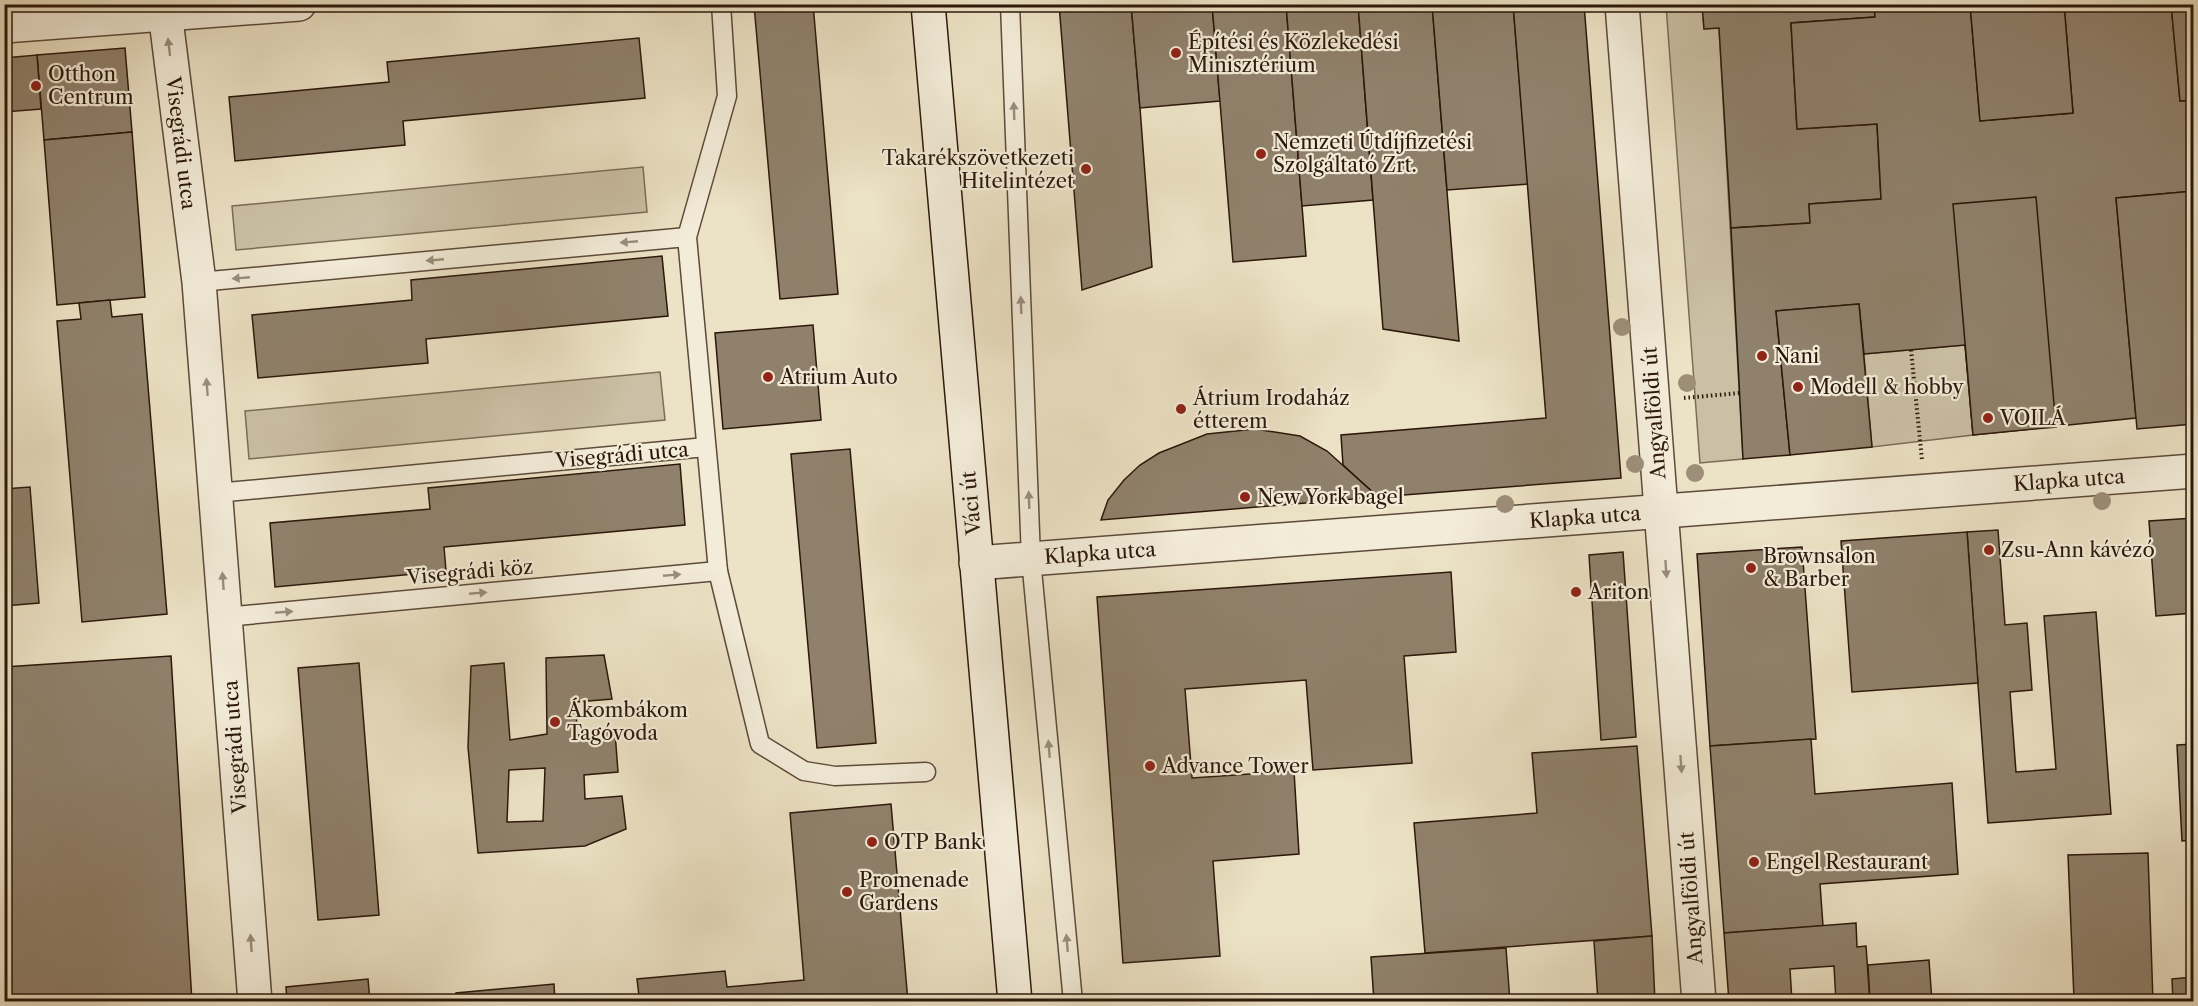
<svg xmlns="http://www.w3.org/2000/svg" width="2198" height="1006" viewBox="0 0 2198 1006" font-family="'Libre Caslon Text',serif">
<rect width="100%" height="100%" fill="#ece2c5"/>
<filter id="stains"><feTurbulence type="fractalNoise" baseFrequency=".00333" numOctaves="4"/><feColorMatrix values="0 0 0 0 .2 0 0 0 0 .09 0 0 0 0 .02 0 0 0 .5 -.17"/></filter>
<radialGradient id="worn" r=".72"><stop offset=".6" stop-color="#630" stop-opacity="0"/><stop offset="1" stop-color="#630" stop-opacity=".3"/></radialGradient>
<g fill="#cbc0a5" stroke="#7c6c58" stroke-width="1.5">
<path d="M1666,5H1702L1704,29L1719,28L1743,459L1700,463Z"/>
<path d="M643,167L647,212L236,250L232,206Z"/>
<path d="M1965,345L1973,435L1872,447L1864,354Z"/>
<path d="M660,372L665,420L249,459L245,411Z"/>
</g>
<g fill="#90816c" stroke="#2c180b" stroke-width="1.5" fill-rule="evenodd">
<path d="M764,4H813L838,294L780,299L754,5Z"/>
<path d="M1059,4H1131L1140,108L1152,267L1082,290Z"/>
<path d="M1131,4H1212L1220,101L1140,108Z"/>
<path d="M1212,4H1286L1306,256L1233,262Z"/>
<path d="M1286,4H1358L1373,200L1302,206Z"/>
<path d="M1358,4H1432L1459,341L1383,329Z"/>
<path d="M1432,4H1513L1528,184L1447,190Z"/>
<path d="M1513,4H1584L1621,478L1378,497L1343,465L1341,435L1546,418Z"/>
<path d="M1702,4H1874L1875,17L1791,23L1797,129L1877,124L1881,199L1809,204L1810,223L1731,228L1719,28L1704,29Z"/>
<path d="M1874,4H1970L1980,121L2073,113L2064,4H2171L2180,101L2194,100V191L2116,198L2136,418L1973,435L1965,345L1864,354L1859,304L1776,311L1790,455L1743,459L1731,228L1810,223L1809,204L1881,199L1877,124L1797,129L1791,23L1875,17Z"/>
<path d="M1970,4H2064L2073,113L1980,121Z"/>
<path d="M2171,4H2194V100L2180,101Z"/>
<path d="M639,38L645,98L403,121L405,145L235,161L229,97L389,82L387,62Z"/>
<path d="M125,48L132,132L44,140L37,55Z"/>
<path d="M37,55L41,109L4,112V58Z"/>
<path d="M132,132L145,297L57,305L44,140Z"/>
<path d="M2194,191V424L2137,429L2116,198Z"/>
<path d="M2036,197L2056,427L1973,435L1953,204Z"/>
<path d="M662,256L668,316L426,339L428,363L258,378L252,315L412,300L411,280Z"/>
<path d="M110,300L112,317L142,314L167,614L82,622L57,321L81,319L79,303Z"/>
<path d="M1859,304L1872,447L1790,455L1776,311Z"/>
<path d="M813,325L821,420L723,429L715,333Z"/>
<path d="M1255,429L1300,436L1327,451L1378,497L1101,520L1108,500L1124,480L1140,465L1159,453L1207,434Z"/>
<path d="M850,449L876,743L817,748L791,454Z"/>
<path d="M680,464L685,525L444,547L446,571L275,587L270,523L430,509L428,488Z"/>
<path d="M30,487L39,603L4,606V489Z"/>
<path d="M2194,518V613L2156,616L2149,521Z"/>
<path d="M1998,530L2005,625L2027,623L2032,690L2010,692L2016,772L2056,769L2044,616L2096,612L2111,814L1988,823L1967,532Z"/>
<path d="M1967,532L1978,683L1852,692L1841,541Z"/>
<path d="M1802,547L1816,739L1710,746L1697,554Z"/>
<path d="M1623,552L1636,737L1601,740L1589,555Z"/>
<path d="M1451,572L1456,652L1404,656L1412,763L1313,770L1306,680L1185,689L1192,778L1294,771L1299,854L1213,861L1220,956L1123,963L1097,597Z"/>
<path d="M604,655L612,699L576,702L577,735L615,732L618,772L584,775L585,799L622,796L626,829L585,846L478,853L468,747L471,666L504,663L510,740L547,734L546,658ZM545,768L543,821L507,822L509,770Z"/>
<path d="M171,656L192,1002H4V667Z"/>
<path d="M359,663L379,915L318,920L298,668Z"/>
<path d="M1811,739L1815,794L1952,783L1958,874L1820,884L1823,926L1724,933L1710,746Z"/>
<path d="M2194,744V840L2182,841L2177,745Z"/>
<path d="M1637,746L1652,936L1425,953L1414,823L1537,813L1532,753Z"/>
<path d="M891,804L908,1002H577L639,996L637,979L725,971L727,987L804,980L790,813Z"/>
<path d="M2148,853L2153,1002H2046L2074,999L2068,855Z"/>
<path d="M1856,923L1857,947L1866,946L1870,1002H1836L1834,966L1790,969L1792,1002H1729L1724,933Z"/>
<path d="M1652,936L1655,1002H1598L1594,941Z"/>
<path d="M1506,948L1510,1002H1374L1371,957Z"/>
<path d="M1929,960L1932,1002H1870L1868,965Z"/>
<path d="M2194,977V1002H2173L2172,979Z"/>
<path d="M368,979L370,1002H287L286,987Z"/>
<path d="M554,984L555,1002H457L456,993Z"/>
</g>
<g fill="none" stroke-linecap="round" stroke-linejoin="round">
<defs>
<g id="service">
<path d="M721,4L727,96L687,237L718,571L760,744L804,771L835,776L926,772"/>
<path d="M1010,4L1031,559L1073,1002"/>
<path d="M199,282L687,237"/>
<path d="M216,493L706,447"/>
<path d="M225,617L718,571"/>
</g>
<g id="minor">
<path d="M164,4L199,282L255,1002"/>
<path d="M1622,4L1699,1002"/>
<path d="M4,26L299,4"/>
<path d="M976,563L2194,471"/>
</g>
<path id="secondary" d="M928,4L1015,1002"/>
</defs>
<use href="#service" stroke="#5c4a3a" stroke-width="21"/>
<use href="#minor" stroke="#5c4a3a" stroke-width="36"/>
<use href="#secondary" stroke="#2c180b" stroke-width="36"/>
<g stroke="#2c180b" stroke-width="4" stroke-dasharray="1.5 3" stroke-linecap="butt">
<path d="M1911,350L1922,460"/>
<path d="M1684,398L1740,393"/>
</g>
<use href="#service" stroke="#f3ecd9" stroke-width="18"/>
<use href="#minor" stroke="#f3ecd9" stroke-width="33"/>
<use href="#secondary" stroke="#f3ecd9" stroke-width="33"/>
</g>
<g fill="#9d8e78">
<circle cx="1622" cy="327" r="9"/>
<circle cx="1687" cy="383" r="9"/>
<circle cx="1635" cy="464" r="9"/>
<circle cx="1695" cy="473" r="9"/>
<circle cx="2102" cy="501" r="9"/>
<circle cx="1505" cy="504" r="9"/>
</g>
<defs><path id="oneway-solid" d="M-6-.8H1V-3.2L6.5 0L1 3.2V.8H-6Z" transform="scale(1.5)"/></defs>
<g fill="#998d7c">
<use href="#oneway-solid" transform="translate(169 47) rotate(-97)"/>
<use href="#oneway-solid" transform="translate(1014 111) rotate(-92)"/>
<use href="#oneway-solid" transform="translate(629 242) rotate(175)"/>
<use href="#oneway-solid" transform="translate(435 260) rotate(175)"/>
<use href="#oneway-solid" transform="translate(241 278) rotate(175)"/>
<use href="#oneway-solid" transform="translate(1021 305) rotate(-92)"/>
<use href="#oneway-solid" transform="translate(207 387) rotate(-94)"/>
<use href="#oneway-solid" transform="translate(1029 500) rotate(-92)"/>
<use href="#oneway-solid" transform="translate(1666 569) rotate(86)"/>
<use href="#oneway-solid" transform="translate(672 575) rotate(-5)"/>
<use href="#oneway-solid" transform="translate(223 581) rotate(-94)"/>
<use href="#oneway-solid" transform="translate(478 593) rotate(-5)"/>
<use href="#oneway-solid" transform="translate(284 612) rotate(-5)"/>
<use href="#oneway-solid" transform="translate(1049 749) rotate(-95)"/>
<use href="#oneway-solid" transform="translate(1681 764) rotate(86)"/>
<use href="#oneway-solid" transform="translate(251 943) rotate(-94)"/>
<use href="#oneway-solid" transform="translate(1067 943) rotate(-95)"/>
</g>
<g fill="#8f2418" stroke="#f3ecd9" stroke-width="2">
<circle cx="1176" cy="53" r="6"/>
<circle cx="36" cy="86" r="6"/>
<circle cx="1261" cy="154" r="6"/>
<circle cx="1086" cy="169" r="6"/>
<circle cx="1762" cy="356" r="6"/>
<circle cx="768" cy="377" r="6"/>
<circle cx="1798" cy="387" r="6"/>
<circle cx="1181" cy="409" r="6"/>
<circle cx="1988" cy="418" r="6"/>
<circle cx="1245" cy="497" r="6"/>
<circle cx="1989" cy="550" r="6"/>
<circle cx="1751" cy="568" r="6"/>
<circle cx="1576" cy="592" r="6"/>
<circle cx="555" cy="722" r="6"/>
<circle cx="1150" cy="766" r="6"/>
<circle cx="872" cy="842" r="6"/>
<circle cx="1754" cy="862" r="6"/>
<circle cx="847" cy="892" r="6"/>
</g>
<g text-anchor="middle" stroke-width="4.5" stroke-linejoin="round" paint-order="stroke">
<g font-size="20" fill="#2c180b" stroke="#f3ecd9" text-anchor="start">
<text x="1188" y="49">Építési és Közlekedési<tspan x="1188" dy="23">Minisztérium</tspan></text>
<text x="48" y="81">Otthon<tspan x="48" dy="23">Centrum</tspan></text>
<text x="1273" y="149">Nemzeti Útdíjfizetési<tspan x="1273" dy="23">Szolgáltató Zrt.</tspan></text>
<text x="1074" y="165" text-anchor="end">Takarékszövetkezeti<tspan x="1074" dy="23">Hitelintézet</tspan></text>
<text x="1774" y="363">Nani</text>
<text x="780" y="384">Atrium Auto</text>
<text x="1810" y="394">Modell &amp; hobby</text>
<text x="1193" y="405">Átrium Irodaház<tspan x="1193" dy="23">étterem</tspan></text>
<text x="2000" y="425">VOILÁ</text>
<text x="1257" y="504">New York bagel</text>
<text x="2001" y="557">Zsu-Ann kávézó</text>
<text x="1763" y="563">Brownsalon<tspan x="1763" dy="23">&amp; Barber</tspan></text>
<text x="1588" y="599">Ariton</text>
<text x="567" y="717">Ákombákom<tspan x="567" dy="23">Tagóvoda</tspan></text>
<text x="1162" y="773">Advance Tower</text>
<text x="884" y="849">OTP Bank</text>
<text x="1766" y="869">Engel Restaurant</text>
<text x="859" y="887">Promenade<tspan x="859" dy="23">Gardens</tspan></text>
</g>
<g font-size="20" fill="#2c180b" stroke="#f3ecd9">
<text transform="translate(181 143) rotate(83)" y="7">Visegrádi utca</text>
<text transform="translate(1654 413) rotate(-94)" y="7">Angyalföldi út</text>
<text transform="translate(622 455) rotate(-5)" y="7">Visegrádi utca</text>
<text transform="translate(2069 480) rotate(-4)" y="7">Klapka utca</text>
<text transform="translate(971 503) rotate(-95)" y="7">Váci út</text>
<text transform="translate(1585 517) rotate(-4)" y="7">Klapka utca</text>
<text transform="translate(1100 553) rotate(-4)" y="7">Klapka utca</text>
<text transform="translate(470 572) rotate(-5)" y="7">Visegrádi köz</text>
<text transform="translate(235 747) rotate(-94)" y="7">Visegrádi utca</text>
<text transform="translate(1691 898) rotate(-94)" y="7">Angyalföldi út</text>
</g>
</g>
<rect width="2198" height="1006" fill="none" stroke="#ece2c5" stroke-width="24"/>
<rect x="6" y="6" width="2186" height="994" fill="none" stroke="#2c180b" stroke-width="3"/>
<rect x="12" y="12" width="2174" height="982" fill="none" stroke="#2c180b" stroke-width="1.5"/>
<rect width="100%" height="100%" filter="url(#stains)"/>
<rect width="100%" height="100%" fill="url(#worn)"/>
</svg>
